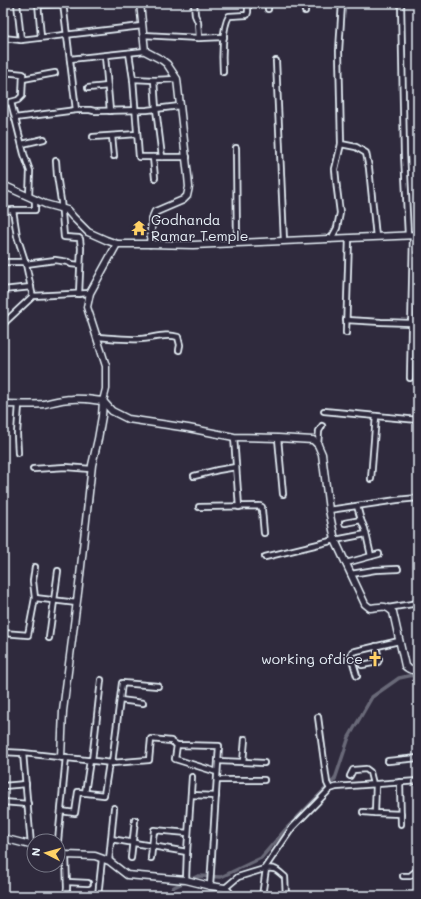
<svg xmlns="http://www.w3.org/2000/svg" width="421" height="899" viewBox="0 0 421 899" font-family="Mali,sans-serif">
<rect width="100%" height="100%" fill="#2f2a3d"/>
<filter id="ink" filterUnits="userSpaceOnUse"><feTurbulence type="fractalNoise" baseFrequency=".025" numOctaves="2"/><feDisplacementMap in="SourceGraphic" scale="8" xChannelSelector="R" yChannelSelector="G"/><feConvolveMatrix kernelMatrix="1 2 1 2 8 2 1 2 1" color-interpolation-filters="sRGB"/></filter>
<g filter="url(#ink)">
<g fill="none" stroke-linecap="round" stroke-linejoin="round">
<path stroke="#696978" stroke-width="3.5" d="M167,896L174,887L198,876L221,877L261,858L286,829L335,779L349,737L372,697L399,678L418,674"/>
<defs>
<g id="street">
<path d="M17,3L21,40L142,26"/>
<path d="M38,3L41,37"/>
<path d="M63,3L76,110"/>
<path d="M194,3L195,15L198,22L199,38"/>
<path d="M342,3L339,51L341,144L356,147L366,153L369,168L376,237"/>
<path d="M401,3L404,154L408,235"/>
<path d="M38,5L103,3"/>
<path d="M268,9V3"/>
<path d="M305,11V3"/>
<path d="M143,35L199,38L224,37"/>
<path d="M3,38L21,40"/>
<path d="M129,53L133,79L139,157H187"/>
<path d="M105,56L110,111"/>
<path d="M70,59L145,51"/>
<path d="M276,61L284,241"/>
<path d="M3,72L23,74L22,96L18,100L11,102"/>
<path d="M223,72C222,57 222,28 229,16L247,15L248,12V3"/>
<path d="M23,79L55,73"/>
<path d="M133,79L154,80"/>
<path d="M88,88L108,86"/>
<path d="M3,103L11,102L24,154L30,171L29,196"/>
<path d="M15,118L76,110H90L94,111L147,110L180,106"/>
<path d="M112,136L114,156"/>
<path d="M93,137L137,134"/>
<path d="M22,144L44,139"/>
<path d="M236,148L237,243"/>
<path d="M153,157L155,178"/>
<path d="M162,157L156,109L154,80L177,79"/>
<path d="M56,161L57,175L61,201L64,237L79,238L80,239L81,248L79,294"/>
<path d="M13,210L17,236L26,264L32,293L33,296"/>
<path d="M3,211L13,210H35V199"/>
<path d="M331,239L337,228L340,213L337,189L335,169L341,144"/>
<path d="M3,262H26"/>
<path d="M26,264L55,260L68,262L71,264L80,265"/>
<path d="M3,290L31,287"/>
<path d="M346,320L381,322L411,323"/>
<path d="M3,324L33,296L90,293"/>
<path d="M346,333L349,238"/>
<path d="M97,337C111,338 127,340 141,339C154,338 166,333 178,337L180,345L179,350"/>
<path d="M410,378L413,235"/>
<path d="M324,411L418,420"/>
<path d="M234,437L239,507"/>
<path d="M278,438L283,494"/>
<path d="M318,445L319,431L322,426"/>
<path d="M18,453L17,434L19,404"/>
<path d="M33,469L66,467L91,469"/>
<path d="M194,476L218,470L236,467"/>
<path d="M371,479L376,416"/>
<path d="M357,506L361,520L365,529L371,556"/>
<path d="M199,507L260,506L262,507V510L264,533"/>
<path d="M329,510L397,500L418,498"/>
<path d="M345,523L361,520"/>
<path d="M265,557L335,540L366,534"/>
<path d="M346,563L379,554"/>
<path d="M351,574L375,570L398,569"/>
<path d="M35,598L77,603"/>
<path d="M388,608L418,603"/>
<path d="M3,633L28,635L35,598L33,581L35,567"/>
<path d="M49,638L58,571"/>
<path d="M362,665L378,662L379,659L376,646"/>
<path d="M357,676L351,656L352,652L399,641"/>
<path d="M120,700L143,703"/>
<path d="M318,717L327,783L330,789"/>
<path d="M177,745L175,759L217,772"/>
<path d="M3,752L23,753L31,845"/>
<path d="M23,753L112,763L122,683L158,686"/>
<path d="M92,761L101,680"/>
<path d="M218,761L264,763"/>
<path d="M388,761L418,758"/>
<path d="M243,762L245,739"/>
<path d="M112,763L149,760L151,739L171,741L177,745L219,746L210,886"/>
<path d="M350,776L353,770L366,769L370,772L373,784"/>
<path d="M217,780H264"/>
<path d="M400,782L401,824"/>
<path d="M376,784L375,813L401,814"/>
<path d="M3,786L26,784"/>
<path d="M85,793L90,760"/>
<path d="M191,795L216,796"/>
<path d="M3,802L28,804"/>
<path d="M61,811L75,813L78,792L104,795L109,763"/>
<path d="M363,812L375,813"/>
<path d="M111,839L187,852"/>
<path d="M58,841L66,757"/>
<path d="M131,858L135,820"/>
<path d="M151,858L154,830L188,833"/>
<path d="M109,861L114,808"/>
<path d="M264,869C275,867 277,870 285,877L286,896"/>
<path d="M403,876H410L416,871L418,870"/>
<path d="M186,880L187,852L192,777"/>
<path d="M67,882L88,883"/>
<path d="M225,888L238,877L264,869L292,828L330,789L336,787L418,781"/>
<path d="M66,896L67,888L66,855"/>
<path d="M98,896L102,859"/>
<path d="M262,896L266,869"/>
</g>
<g id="secondary">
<path d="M140,3L145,51L162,60L167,64L177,79L188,176L189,187L187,196L183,200L155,212C150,221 151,234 150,244"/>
<path d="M3,185L45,204L67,210L73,217L88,232L106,240L117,244H150L193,245L237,243L418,235"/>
<path d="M103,401L112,411L128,419L188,428L234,437L278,438L313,440L318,445L322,454L329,510L335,540L365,604L370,608C381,607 385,604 393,612L405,666C409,670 412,671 418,669"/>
<path d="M3,404C16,404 31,405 44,404C53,402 62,399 72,399C82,398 93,400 103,401L106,389V366L87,307L90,293L117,244"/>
<path d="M61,757L63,711L79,585L92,465L98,439L102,416L103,401"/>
<path d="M3,838L34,846"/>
<path d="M58,853L66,855L95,856L109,861L127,875L186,880L210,886L225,888L229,892L230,896"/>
</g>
</defs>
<use href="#street" stroke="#e8f1f8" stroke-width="8"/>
<use href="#secondary" stroke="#e8f1f8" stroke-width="9"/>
<use href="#street" stroke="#2f2a3d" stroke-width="4.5"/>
<use href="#secondary" stroke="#2f2a3d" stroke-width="6"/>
</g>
</g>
<defs>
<symbol id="temple-bare" viewBox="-9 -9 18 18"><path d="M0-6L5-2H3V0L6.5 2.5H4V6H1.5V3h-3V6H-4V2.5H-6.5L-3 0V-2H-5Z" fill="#ffd166" stroke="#2f2a3d" stroke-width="2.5" paint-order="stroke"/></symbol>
<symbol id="church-bare" viewBox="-9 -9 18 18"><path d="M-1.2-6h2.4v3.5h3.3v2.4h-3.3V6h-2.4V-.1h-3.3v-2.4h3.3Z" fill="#ffd166" stroke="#2f2a3d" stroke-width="2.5" paint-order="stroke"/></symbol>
</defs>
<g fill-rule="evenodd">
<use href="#temple-bare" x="128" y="217" width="22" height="22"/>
<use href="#church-bare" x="364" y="648" width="22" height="22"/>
</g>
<g text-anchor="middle" stroke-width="3" stroke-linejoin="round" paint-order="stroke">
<g font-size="14" fill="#e8f1f8" stroke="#2f2a3d" text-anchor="start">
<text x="151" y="225">Godhanda<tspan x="151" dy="16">Ramar Temple</tspan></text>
<text x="363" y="664" text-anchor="end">working ofdice</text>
</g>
</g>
<rect width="421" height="899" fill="none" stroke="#2f2a3d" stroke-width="16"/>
<rect x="8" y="8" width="405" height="883" fill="none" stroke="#e8f1f8" stroke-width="1.5" filter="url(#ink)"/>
<g transform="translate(46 853) rotate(276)"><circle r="19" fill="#2f2a3d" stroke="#797a88"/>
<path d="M0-3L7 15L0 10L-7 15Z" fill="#ffd166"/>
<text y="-6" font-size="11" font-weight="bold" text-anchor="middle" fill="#e8f1f8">N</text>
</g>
</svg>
